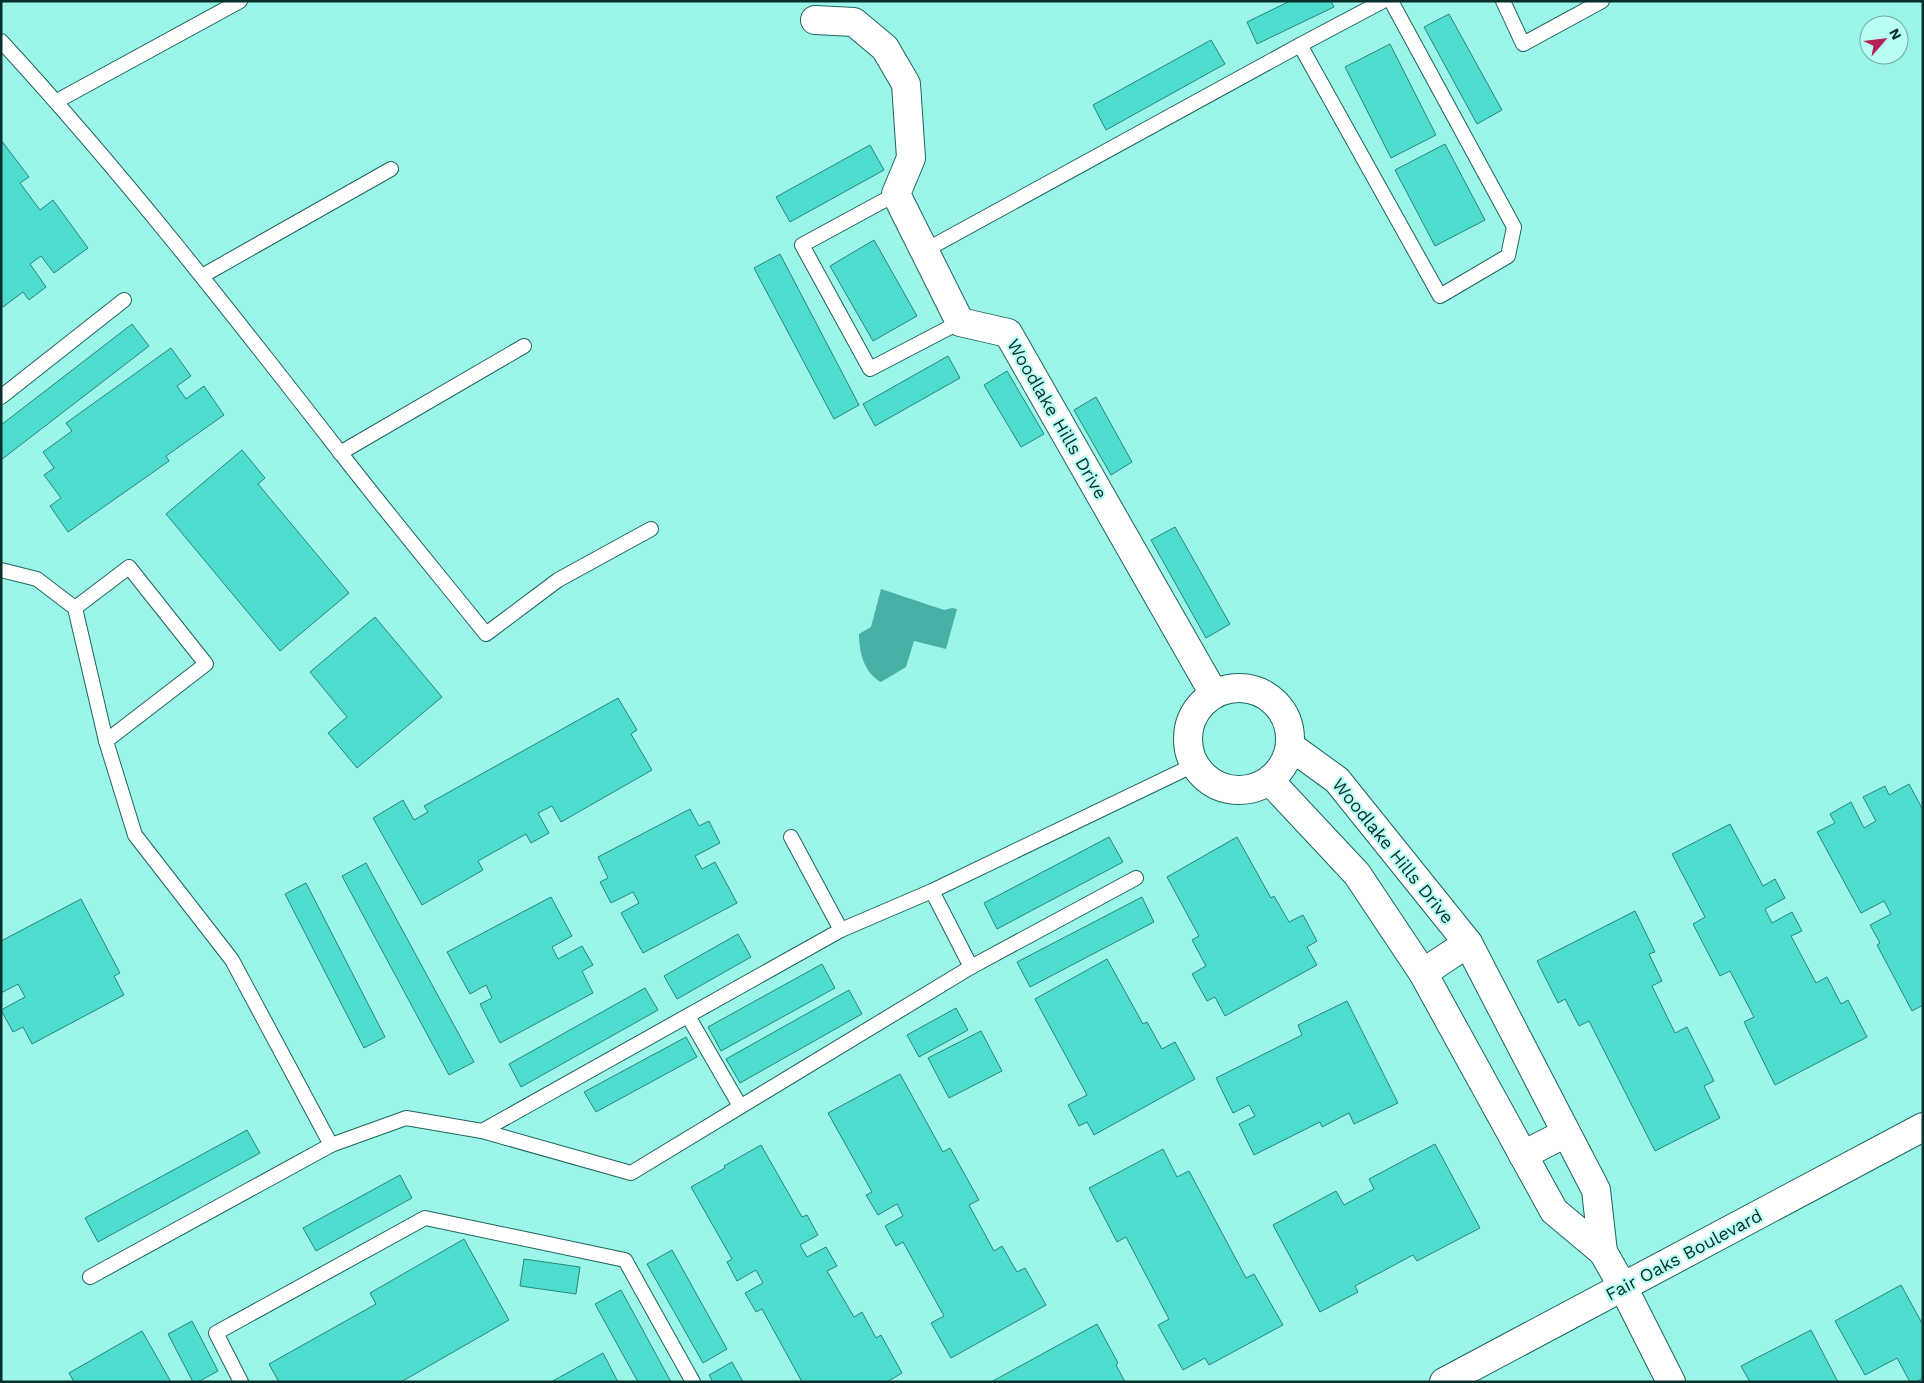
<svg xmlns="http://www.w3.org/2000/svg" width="1924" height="1383" viewBox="0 0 1924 1383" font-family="'Work Sans',sans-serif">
<rect width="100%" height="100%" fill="#9bf5e9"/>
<path fill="#47b1a6" d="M881,589L944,610L952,608L957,609L946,649L914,641L906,667L881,682C864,673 859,652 859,634L871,627Z"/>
<g fill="#4ddcce" stroke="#27877e">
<path d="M1290,1H1331L1334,7L1257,44L1247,22Z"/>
<path d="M1449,14L1502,110L1477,124L1424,27Z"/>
<path d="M1211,40L1225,64L1106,130L1093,105Z"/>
<path d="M1390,44L1436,135L1391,158L1345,67Z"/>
<path d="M1,140L29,177L20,183L40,210L53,200L88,248L54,273L41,256L30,264L46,287L29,300L23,292L3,307L1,304Z"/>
<path d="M1445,144L1485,220L1435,246L1395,170Z"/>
<path d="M870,145L884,170L790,222L776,197Z"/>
<path d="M874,240L917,316L873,341L830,266Z"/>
<path d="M780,254L859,405L834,419L754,268Z"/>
<path d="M132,324L149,346L1,460V425Z"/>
<path d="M171,348L191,376L177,386L186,399L204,386L224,415L166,456L169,461L68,532L50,506L61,498L44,475L54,468L43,452L72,431L66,423Z"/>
<path d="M948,356L960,378L875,426L863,404Z"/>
<path d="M1007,371L1044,434L1021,447L984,385Z"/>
<path d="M1096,397L1132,462L1111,475L1074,410Z"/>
<path d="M242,450L265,478L258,484L349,593L280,651L166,514Z"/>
<path d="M1175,527L1230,624L1206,638L1151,540Z"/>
<path d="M375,617L442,697L357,768L328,733L347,717L310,672Z"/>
<path d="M618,698L637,730L631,734L652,770L561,822L552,806L538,813L549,833L531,843L526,834L478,861L483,870L422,905L373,818L403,800L414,820L428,812L424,806Z"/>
<path d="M1909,784L1923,810V1005L1912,1011L1877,945L1880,943L1870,925L1891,914L1884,901L1861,913L1817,832L1835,823L1830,814L1851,802L1864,828L1876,821L1863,797L1885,786L1889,795Z"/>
<path d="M690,809L699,826L709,821L720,843L695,856L702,869L715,862L737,903L643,953L621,913L639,903L633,892L611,903L600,882L608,878L598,857Z"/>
<path d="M1730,824L1763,886L1775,879L1785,898L1765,909L1772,923L1792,912L1802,931L1791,936L1816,983L1827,977L1841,1004L1848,1000L1867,1037L1775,1085L1744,1022L1754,1017L1730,971L1720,976L1693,924L1705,917L1672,854Z"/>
<path d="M1109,837L1123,862L997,929L984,903Z"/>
<path d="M1237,837L1271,898L1274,896L1289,922L1303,915L1317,941L1307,947L1317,965L1225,1016L1215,997L1207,1001L1192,974L1206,966L1192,940L1199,936L1167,877Z"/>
<path d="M366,863L474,1062L449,1075L342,876Z"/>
<path d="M306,883L385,1037L364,1048L285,894Z"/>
<path d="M551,897L572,936L552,947L558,959L582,946L593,965L582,971L593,993L500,1043L480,1004L492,998L486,985L470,994L447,952Z"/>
<path d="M1142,897L1154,922L1030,987L1017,962Z"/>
<path d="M81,899L120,973L114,976L124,995L32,1044L23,1027L13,1032L1,1010L25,997L18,984L1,993V941Z"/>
<path d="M1635,911L1655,952L1649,954L1662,981L1652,986L1675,1033L1687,1027L1714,1081L1704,1086L1720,1118L1655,1151L1589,1021L1579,1026L1565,999L1558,1003L1537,961Z"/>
<path d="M738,934L751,957L677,999L664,976Z"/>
<path d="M1107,959L1143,1024L1147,1022L1162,1049L1175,1042L1195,1079L1094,1135L1087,1122L1079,1126L1068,1105L1087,1095L1035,999Z"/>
<path d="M822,964L835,988L721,1051L708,1027Z"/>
<path d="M645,988L658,1010L521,1087L509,1064Z"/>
<path d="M849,990L862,1014L740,1083L726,1059Z"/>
<path d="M1347,1001L1398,1103L1354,1124L1349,1113L1322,1127L1320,1122L1254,1155L1239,1124L1255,1116L1249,1105L1233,1113L1216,1078L1302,1035L1298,1025Z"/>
<path d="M956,1008L968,1030L919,1057L907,1035Z"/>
<path d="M981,1031L1002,1071L949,1098L928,1058Z"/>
<path d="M686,1037L697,1057L596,1112L584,1092Z"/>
<path d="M900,1074L943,1152L950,1148L979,1200L969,1205L994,1251L1002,1246L1017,1272L1025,1268L1046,1305L951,1358L931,1323L944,1316L903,1242L896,1246L885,1226L903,1216L897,1204L878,1215L866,1195L872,1192L828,1113Z"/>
<path d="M247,1130L260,1153L98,1242L85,1218Z"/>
<path d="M1435,1144L1480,1228L1417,1261L1413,1255L1355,1286L1358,1292L1320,1312L1273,1225L1336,1191L1344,1205L1374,1189L1369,1179Z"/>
<path d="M761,1145L802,1217L807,1215L818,1235L800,1245L807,1257L826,1247L837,1266L827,1271L854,1317L862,1312L876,1338L881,1335L902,1373L887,1382H802L762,1309L756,1312L745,1293L763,1283L756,1270L737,1281L727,1262L732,1259L691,1187L725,1168L724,1166Z"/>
<path d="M1163,1149L1177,1177L1189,1171L1246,1278L1254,1274L1283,1325L1209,1365L1205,1358L1183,1370L1158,1325L1169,1319L1126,1237L1117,1242L1089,1188Z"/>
<path d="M400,1175L412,1198L316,1251L303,1228Z"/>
<path d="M464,1239L509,1320L401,1382H279L269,1364L376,1304L370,1293Z"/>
<path d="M672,1250L727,1349L703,1363L647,1264Z"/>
<path d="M524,1259L580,1267L576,1294L520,1286Z"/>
<path d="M1901,1285L1923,1325V1378L1916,1382H1910L1897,1358L1865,1375L1835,1321Z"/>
<path d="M621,1290L671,1382H638L595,1304Z"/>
<path d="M192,1321L218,1371L198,1382H193L168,1334Z"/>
<path d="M1097,1324L1118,1363L1116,1365L1125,1382H991Z"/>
<path d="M1811,1330L1838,1382H1750L1741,1366Z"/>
<path d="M142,1331L171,1382H74L69,1373Z"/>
<path d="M603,1353L618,1382H551Z"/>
<path d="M732,1362L743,1382H713L709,1375Z"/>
</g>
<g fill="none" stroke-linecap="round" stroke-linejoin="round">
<defs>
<g id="service">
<path d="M1503,1L1523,44L1602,1"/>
<path d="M1,41C121,171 230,311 339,451C387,513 437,573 486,634L558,580L651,529"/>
<path d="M1300,45L1440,296L1508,256L1514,227L1391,1"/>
<path d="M57,101L240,1"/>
<path d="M896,194L802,245L870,369L960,322"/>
<path d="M924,251L1300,45L1383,1"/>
<path d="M202,276L391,169"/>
<path d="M1,397L124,300"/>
<path d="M340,453L524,346"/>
<path d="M1,570L37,579L75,608L106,741L135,835L232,960L331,1145L406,1118L482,1131L841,930L932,891L1194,765"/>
<path d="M75,608L129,567L206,664L106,741"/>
<path d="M791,837L841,930"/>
<path d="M932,891L971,967"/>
<path d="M688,1016L740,1106"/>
<path d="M482,1131L631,1173L971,967L1136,878"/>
<path d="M90,1277L331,1145"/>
<path d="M241,1382L216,1333L425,1218L625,1260L693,1382"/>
</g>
<g id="minor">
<path d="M815,20L854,22L885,48L906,84L911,158L896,194L960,322L1008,333L1214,694"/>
<circle cx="1239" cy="739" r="51"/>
<path d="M1270,781L1357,874L1423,973L1554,1211L1603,1252L1596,1190L1468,943L1337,780L1290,746"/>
<path d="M1423,973L1468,943"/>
<path d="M1523,1155L1566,1133"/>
<path d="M1603,1252L1623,1287L1671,1382"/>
</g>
<path id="secondary" d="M1444,1382L1923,1127"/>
</defs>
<use href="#service" stroke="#1e655e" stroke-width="16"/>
<use href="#minor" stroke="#1e655e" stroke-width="30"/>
<use href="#secondary" stroke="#1e655e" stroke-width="30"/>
<use href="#service" stroke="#fff" stroke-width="14"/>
<use href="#minor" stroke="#fff" stroke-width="28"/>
<use href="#secondary" stroke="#fff" stroke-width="28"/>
</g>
<g text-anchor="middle" stroke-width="4.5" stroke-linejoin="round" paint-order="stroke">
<g font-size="18" fill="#07302c" stroke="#b9fef5">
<text transform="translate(1057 419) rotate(60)" y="6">Woodlake Hills Drive</text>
<text transform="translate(1393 851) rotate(51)" y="6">Woodlake Hills Drive</text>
<text transform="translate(1684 1255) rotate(-28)" y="6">Fair Oaks Boulevard</text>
</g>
</g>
<rect width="1924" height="1383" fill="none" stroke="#07302c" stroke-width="5"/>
<g transform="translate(1884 40) rotate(62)"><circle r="24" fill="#b9fef5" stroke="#72aca5"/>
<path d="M0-4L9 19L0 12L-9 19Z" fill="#b22357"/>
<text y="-8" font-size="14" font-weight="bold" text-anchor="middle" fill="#07302c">N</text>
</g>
</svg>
